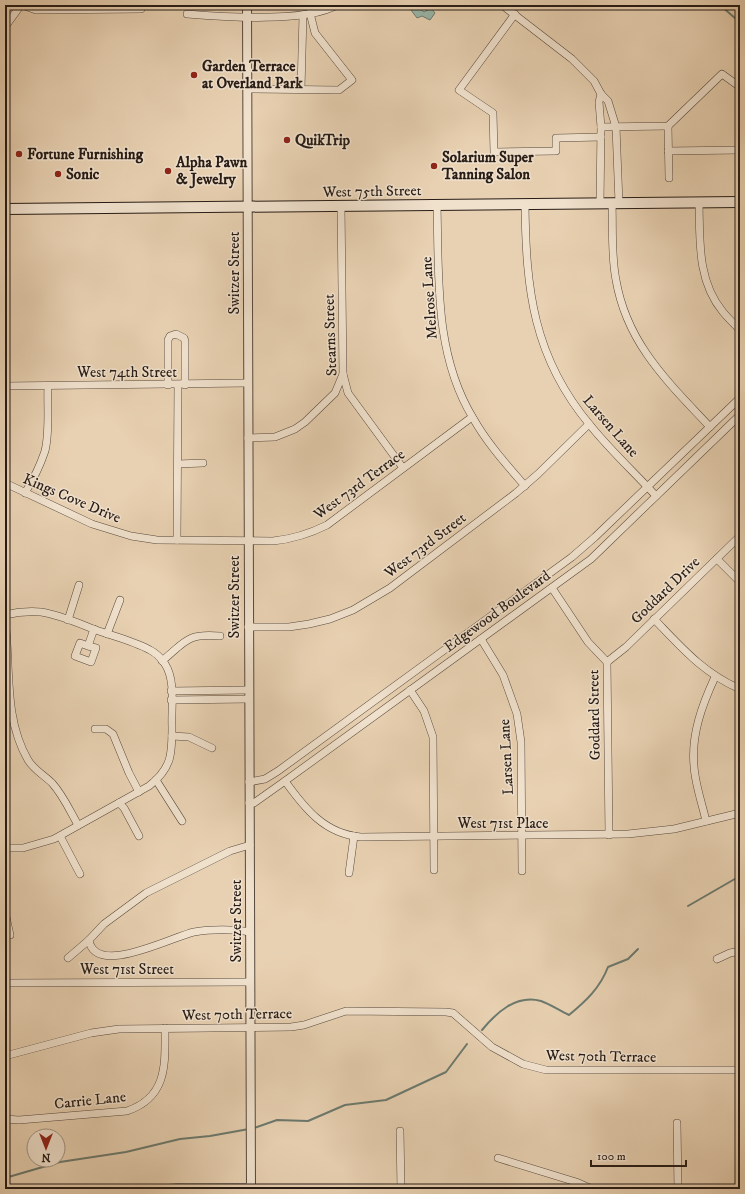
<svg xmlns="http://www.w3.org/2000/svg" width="745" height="1194" viewBox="0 0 745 1194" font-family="'IM FELL DW Pica',serif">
<rect width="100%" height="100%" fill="#e8d1b2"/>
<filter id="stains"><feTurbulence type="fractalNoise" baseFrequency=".005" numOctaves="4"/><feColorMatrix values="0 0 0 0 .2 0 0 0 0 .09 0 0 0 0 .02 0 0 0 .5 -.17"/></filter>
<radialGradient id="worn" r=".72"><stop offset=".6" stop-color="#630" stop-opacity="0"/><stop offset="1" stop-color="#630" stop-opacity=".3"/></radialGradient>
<path fill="#98b7a9" stroke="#6b796e" d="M415,5L424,12L431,8L435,13L430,20L422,16L417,18L411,10Z"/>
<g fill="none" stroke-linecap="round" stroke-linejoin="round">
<g stroke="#6b796e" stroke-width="2">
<path d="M720,5L736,19L740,20"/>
<path d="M688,906L740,876"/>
<path d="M482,1030C496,1013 516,994 541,1001C550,1004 560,1011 569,1015C586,1001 600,988 608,967L628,959L638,949"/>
<path d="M254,1128L277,1120L308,1121L345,1105L386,1100L446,1072L467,1044"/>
<path d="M5,1178L60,1162L126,1152L180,1139L210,1136L249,1129"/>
</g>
<defs>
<g id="minor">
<path d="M22,5L36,10L141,9"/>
<path d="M502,5L572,59L594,81L601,94L608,101L616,127L619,203"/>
<path d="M187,14C224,17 306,23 337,5"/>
<path d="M515,14L459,90L493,113L494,152L556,151V138L601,137"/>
<path d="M5,27L21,5"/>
<path d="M248,89L339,90L352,80L315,33L310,13"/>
<path d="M301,89L303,15"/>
<path d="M668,126L669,178"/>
<path d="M601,127L668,126L722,74L740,87"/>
<path d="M668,151L740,150"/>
<path d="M699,202C700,240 697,281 723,312C728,318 734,324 740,330"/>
<path d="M600,203L601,127L599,102L601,94"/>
<path d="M612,203C613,229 611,255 616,280C627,344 668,382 710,427"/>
<path d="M525,204C526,289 533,357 590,425C610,450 634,472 656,496"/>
<path d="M437,205C439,277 434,354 473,418C487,443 506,464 525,486"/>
<path d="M341,206L343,374L348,393L403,468"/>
<path d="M168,385V340L170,336L176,334L184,338L185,341V385"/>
<path d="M5,386L248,383"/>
<path d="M248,438L275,437L295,429L305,422L335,393L343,374"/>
<path d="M178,464L203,463"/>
<path d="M5,483L92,524L131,536L157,540L273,541C293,539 309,534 327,525L472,417"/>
<path d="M25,493C33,480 40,466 45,451C50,430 47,407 48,386"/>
<path d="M177,540L178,385"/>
<path d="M717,559L740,582"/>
<path d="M552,588L588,642L607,662L609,835"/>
<path d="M5,615C17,612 29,611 41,612C60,615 78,623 96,630C113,636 134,641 150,650C156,653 161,658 165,664C176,681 171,708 172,727C172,754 172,768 149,786L54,839L23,848H5"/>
<path d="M5,619C11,665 3,717 28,760C34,770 44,775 52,783C63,795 70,811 78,825"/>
<path d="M654,619C681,647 703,673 740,689"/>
<path d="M68,620L79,585"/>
<path d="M248,627H289L309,624L330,619L353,610L390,588L516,493L538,474L589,424"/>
<path d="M107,634L120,600"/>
<path d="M481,639L503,675L517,714L521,742L522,871"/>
<path d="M88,646L96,648L91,662L75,656L80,643L88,646L94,629"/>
<path d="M162,661C186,641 187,633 220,636"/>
<path d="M607,662L626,647L740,536"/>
<path d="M410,690L424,711L433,737L434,870"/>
<path d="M171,691L248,690"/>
<path d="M171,700L249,699"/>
<path d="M95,729H106L113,734L129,773L139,792"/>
<path d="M172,736L189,737L212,748"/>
<path d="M156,780L182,821"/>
<path d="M285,781C305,809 325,834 361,837L628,834L674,829L740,813"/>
<path d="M249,782L265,779L278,771L572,557L595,537L740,398"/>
<path d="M119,803L124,808L139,836"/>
<path d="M249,803H254L285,781L591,559L740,415"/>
<path d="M706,821C702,803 695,784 694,766C691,735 702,705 715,677"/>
<path d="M60,836L80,874"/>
<path d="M250,845L230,851L146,893L104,924L89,940C95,978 174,936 194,932C211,929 234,929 250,932"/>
<path d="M349,873L354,836"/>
<path d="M5,912L10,935"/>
<path d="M68,958L89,940"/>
<path d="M717,959L730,953L740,951"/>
<path d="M5,983L250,982"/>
<path d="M5,1056L91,1033L119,1029L291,1027L304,1025L346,1011L446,1012L453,1013L492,1047L523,1064L546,1070H740"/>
<path d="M5,1119L19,1120L127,1111C168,1097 165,1064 165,1028"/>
<path d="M677,1123L678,1189"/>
<path d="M400,1131L401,1189"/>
<path d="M498,1158L576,1182L592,1189"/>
<path d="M152,1189L185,1187H251"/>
</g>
<path id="tertiary" d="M247,5L251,1189"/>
<path id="secondary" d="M5,209L740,202"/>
</defs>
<use href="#minor" stroke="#57493d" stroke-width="8"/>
<use href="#tertiary" stroke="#57493d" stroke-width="10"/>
<use href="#secondary" stroke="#271c16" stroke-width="12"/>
<use href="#minor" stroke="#f0e1cd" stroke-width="7"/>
<use href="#tertiary" stroke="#f0e1cd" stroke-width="8"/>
<use href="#secondary" stroke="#f0e1cd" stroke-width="10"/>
</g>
<g fill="#8f2418" stroke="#f0e1cd" stroke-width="1.5">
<circle cx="194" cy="75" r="4"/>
<circle cx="287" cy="140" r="4"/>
<circle cx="19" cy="154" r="4"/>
<circle cx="434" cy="166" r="4"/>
<circle cx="168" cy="171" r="4"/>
<circle cx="58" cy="174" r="4"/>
</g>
<g text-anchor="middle" stroke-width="3" stroke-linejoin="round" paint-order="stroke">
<g font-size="15" font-weight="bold" fill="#271c16" stroke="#f0e1cd" text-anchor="start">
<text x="202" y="71">Garden Terrace<tspan x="202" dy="17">at Overland Park</tspan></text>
<text x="295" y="145">QuikTrip</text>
<text x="27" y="159">Fortune Furnishing</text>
<text x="442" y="162">Solarium Super<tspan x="442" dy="17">Tanning Salon</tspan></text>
<text x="176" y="167">Alpha Pawn<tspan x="176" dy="17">&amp; Jewelry</tspan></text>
<text x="66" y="179">Sonic</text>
</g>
<g font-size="15" fill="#271c16" stroke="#f0e1cd">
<text transform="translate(372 191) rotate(-1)" y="5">West 75th Street</text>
<text transform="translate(234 273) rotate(-90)" y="5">Switzer Street</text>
<text transform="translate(429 298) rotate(-94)" y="5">Melrose Lane</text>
<text transform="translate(330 335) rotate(-92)" y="5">Stearns Street</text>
<text x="127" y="377">West 74th Street</text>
<text transform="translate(611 426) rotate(49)" y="5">Larsen Lane</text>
<text transform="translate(359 484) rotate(-36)" y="5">West 73rd Terrace</text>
<text transform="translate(72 498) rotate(23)" y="5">Kings Cove Drive</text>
<text transform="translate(425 545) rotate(-37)" y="5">West 73rd Street</text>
<text transform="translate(665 590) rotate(-44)" y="5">Goddard Drive</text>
<text transform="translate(234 597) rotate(-90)" y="5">Switzer Street</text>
<text transform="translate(497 611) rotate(-36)" y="5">Edgewood Boulevard</text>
<text transform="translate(594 715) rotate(-91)" y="5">Goddard Street</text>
<text transform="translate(506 757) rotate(-93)" y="5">Larsen Lane</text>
<text x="503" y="828">West 71st Place</text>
<text transform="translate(236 921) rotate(-90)" y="5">Switzer Street</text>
<text x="127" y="974">West 71st Street</text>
<text transform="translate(237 1014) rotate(-1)" y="5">West 70th Terrace</text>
<text transform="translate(601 1056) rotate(1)" y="5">West 70th Terrace</text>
<text transform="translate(90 1100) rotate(-6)" y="5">Carrie Lane</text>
</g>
</g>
<rect width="745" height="1194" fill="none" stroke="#e8d1b2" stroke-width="20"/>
<rect x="6" y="6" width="733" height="1182" fill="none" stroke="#271c16" stroke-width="2"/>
<rect x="10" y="10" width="725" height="1174" fill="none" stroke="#271c16"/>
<g transform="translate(46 1148) rotate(180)"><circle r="19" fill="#f0e1cd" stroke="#a09284"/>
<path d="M0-3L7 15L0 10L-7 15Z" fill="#8f2418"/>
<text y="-6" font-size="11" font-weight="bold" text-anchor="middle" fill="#271c16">N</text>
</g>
<path d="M591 1160v6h95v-6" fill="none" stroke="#271c16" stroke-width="2"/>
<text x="597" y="1160" font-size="12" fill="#271c16" stroke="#f0e1cd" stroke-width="3" paint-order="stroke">100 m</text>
<rect width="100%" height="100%" filter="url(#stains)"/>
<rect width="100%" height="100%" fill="url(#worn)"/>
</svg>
